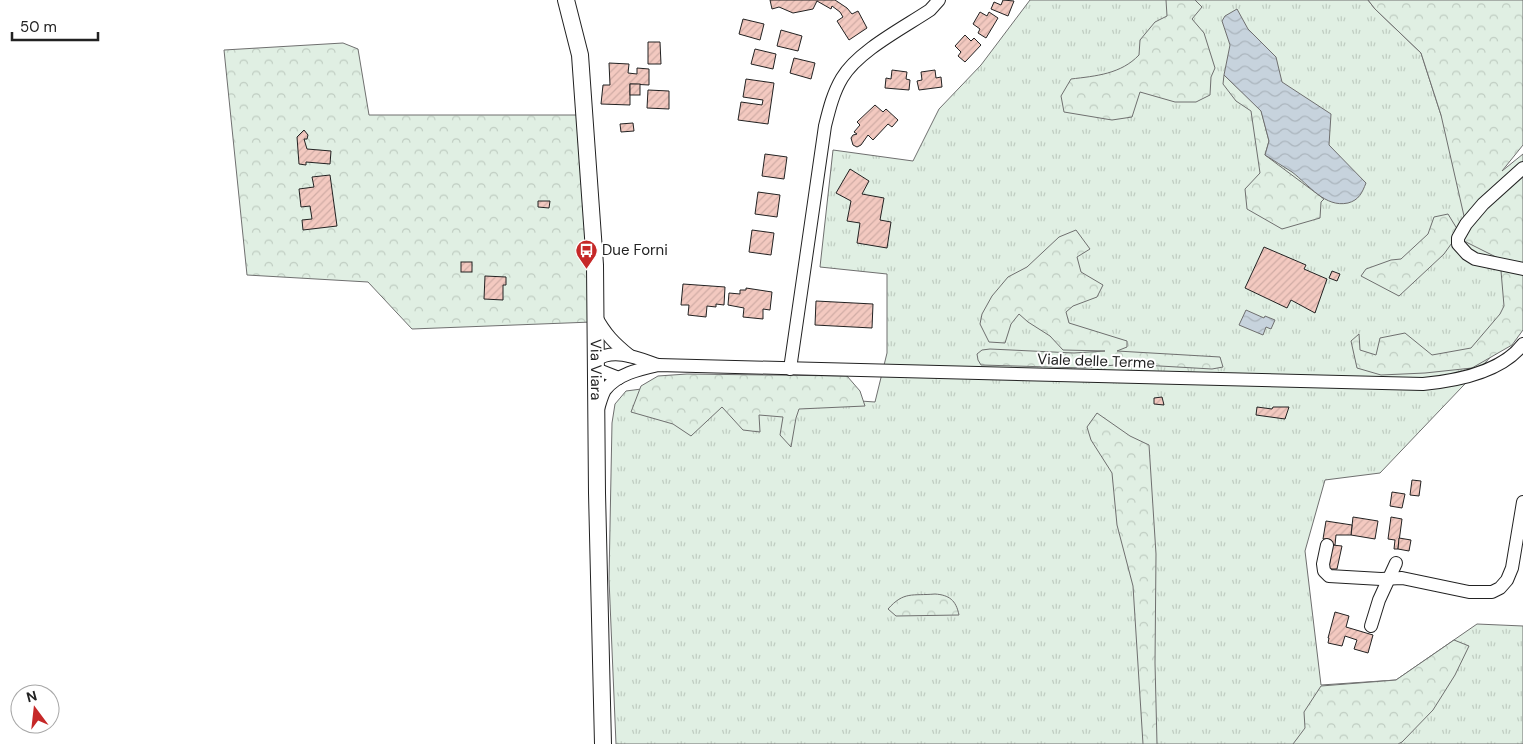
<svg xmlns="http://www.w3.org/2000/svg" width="1523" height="744" viewBox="0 0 1523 744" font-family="'DM Sans',sans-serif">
<defs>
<pattern id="grass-tufts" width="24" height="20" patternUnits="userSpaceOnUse" patternTransform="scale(1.25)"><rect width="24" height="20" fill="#e0efe3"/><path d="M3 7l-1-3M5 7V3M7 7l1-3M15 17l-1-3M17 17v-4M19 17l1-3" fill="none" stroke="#c0cdc2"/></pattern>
<pattern id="forest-crowns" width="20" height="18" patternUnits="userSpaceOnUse" patternTransform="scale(1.25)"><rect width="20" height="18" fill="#e0efe3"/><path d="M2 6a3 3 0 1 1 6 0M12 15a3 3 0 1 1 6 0" fill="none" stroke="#c0cdc2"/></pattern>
<pattern id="water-waves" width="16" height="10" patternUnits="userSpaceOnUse" patternTransform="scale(1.25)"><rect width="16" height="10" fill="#c7d3dd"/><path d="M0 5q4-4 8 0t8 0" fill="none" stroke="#abb5bd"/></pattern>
<pattern id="building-hatch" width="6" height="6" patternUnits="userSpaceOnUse" patternTransform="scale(1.25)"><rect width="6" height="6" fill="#f3c9c0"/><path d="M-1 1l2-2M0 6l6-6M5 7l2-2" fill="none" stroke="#d0aca5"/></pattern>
</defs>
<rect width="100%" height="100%" fill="#fff"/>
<path fill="url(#grass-tufts)" stroke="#6f6f6f" d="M1030,0H1368L1375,9L1421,53L1441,115L1523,237V323L1380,473L1325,480L1305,551L1321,685L1396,680L1477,624L1523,626V744H616L609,579L612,423L615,404L626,391L657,387L875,402L887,353V274L820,267L833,150L913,161L939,109L981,65Z"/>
<g fill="url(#forest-crowns)" stroke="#6f6f6f">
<path d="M1166,0H1195L1202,7L1192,19L1204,33L1215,68L1211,77L1210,95L1196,102H1175L1140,92L1132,117L1112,120L1064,112L1061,96L1071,79C1096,76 1121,74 1139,55L1140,40L1155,22L1167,16Z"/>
<path d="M1368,0H1523V145L1502,171L1523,154V330L1512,345L1472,368L1425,373L1381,375L1357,368L1351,341L1359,334L1360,350L1376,355L1380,338L1405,333L1432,355L1471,348L1500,314L1504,306L1500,259L1458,238L1459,233L1444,254L1399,296L1361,276L1366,269L1391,260L1401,259L1428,234L1434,217L1448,214L1459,232L1464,216L1441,115L1421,53L1375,9Z"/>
<path d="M343,43L358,49L369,115H590L592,322L412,329L368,282L247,275L224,50Z"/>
<path d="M1224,75L1261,110L1269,141L1265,155L1324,199L1321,202L1320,218L1282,229L1247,209L1245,189L1260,173L1251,111L1236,101L1223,84Z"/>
<path d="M1076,230L1090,249L1077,257L1081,272L1103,285L1097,297L1073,306L1066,312L1069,323L1127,341V347L1117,351L1220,357L1223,367L1212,369L1125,364L1084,368L981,365L978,360L977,354L982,350L990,349L1074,353L1105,351L1063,350L1050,336L1028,322L1019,314L1011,324L1005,343L989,342L980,324L982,314L992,296L1008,277L1027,267L1059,237Z"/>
<path d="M687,374L847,376L860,391L865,406L799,409L796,418L791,447L780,435L783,417L759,415L760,432L743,430L722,407L691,436L673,424L631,412L641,386L658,376Z"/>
<path d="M1097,413L1130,436L1149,445L1156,554L1155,663L1157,744H1143L1133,586L1117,525L1112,473L1091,440L1087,427Z"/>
<path d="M935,594C949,595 956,600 959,615L896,616L888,609C904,591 912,596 935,594Z"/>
<path d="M1454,640L1469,646L1455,675L1433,710L1402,742L1398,744H1293L1305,728L1304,712L1321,686L1396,680Z"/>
</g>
<g fill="url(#water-waves)" stroke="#6f6f6f">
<path d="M1237,9L1248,29L1276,57L1282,82L1331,114L1329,145L1366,183C1362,193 1359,200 1348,203C1325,208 1309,185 1292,172C1283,166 1274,161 1265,155L1269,141L1261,111L1224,75L1230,45L1222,21L1225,16Z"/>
<path d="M1246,310L1264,318L1265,316L1275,320L1271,329L1266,327L1263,335L1239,325Z"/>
</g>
<g fill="url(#building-hatch)" stroke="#222">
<path d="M770,0H835L847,8L852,14L858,11L867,28L849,40L837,21L843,17L840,12L832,6L831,9L817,1L813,9L793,13L779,7L772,9Z"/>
<path d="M1003,0L1014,1L1008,16L991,9L994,2L1001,5Z"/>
<path d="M980,12L987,16L989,12L998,18L986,38L978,33L980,29L973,24Z"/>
<path d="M743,19L764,24L760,40L739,34Z"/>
<path d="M781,30L802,36L798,51L777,46Z"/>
<path d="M965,35L971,41L974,38L981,45L965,62L958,56L961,52L955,46Z"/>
<path d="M648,42H660L661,64H648Z"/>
<path d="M755,49L776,54L773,69L751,64Z"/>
<path d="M794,58L815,63L811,79L790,73Z"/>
<path d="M609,63L629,64L628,73L637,74V68L649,69V85L630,84V105L601,104L603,85H610Z"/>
<path d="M892,70L907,72L906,79L910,80L909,90L885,88L886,78L891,79Z"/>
<path d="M935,70L936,78L941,77L942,87L919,90L917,81L922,80L921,72Z"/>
<path d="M746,79L774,83L768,124L738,120L741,102L762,105L763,100L743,97Z"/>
<rect x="630" y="84" width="10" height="11"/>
<path d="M648,90L669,91V109L647,108Z"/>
<path d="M875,105L883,112L886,109L898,120L892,127L888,124L873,140L868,135L861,145L857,147L853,145L851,138L853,135L857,134L854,132L860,125L857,122Z"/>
<path d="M633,123L634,131L621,132L620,124Z"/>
<path d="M304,130L308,135L307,139H304L307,149L331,151L330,164L306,162V165L299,164L297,137Z"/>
<path d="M765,154L787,157L784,179L762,176Z"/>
<path d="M850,169L869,181L862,194L884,198L880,220L891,222L887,248L857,243L860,223L847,221L851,201L836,193Z"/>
<path d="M330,175L337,226L303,230L302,220L312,219L310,206L301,207L299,189L314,187L312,177Z"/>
<path d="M758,192L780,195L777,217L755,214Z"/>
<path d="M538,201H550L549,208L538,207Z"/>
<path d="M752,230L774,233L771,255L749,252Z"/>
<path d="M1264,247L1306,265L1304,269L1327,279L1315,313L1291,300L1287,308L1245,288Z"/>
<rect x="461" y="262" width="11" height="10"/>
<path d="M1332,271L1340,274L1337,281L1329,278Z"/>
<path d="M485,276L506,277V285H503V300L484,299Z"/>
<path d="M683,284L725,287L724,305L716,304V307L707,306L706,317L688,315L689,305H681Z"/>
<path d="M746,288L772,292L770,310L763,309V319L743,317L744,308L728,305L729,293L740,294V290H746Z"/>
<path d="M816,301L873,304L872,328L815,325Z"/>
<path d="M1162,397L1164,405L1154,404V398Z"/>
<path d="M1257,407L1272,409L1273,407H1289L1285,419L1256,415Z"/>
<path d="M1412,480L1421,481L1419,496L1410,495Z"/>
<path d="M1392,492L1405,494L1402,508L1390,506Z"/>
<path d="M1353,517L1378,521L1375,539L1351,535Z"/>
<path d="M1391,517L1402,519L1398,549H1394L1395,540L1388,539Z"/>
<path d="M1326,521L1352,525L1351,535H1336L1335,545H1332L1328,539H1323Z"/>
<path d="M1399,538L1411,540L1409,551L1398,549Z"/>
<path d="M1332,545L1342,546L1337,569H1329Z"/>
<path d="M1335,612L1349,616L1346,627L1373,635L1368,653L1354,649L1357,640L1345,636L1342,646L1328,643L1329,638H1328Z"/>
</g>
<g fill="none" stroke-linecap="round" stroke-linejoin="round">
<defs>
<g id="minor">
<path d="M1523,168L1483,204L1466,224L1458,238V244L1467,254L1475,259L1523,269"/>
<path d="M595,315C605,334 614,343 630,356"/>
<path d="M596,360C614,347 640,359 658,365"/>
<path d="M596,369L619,378"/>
<path d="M790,369L825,126C829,110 833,93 842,78C858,51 903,28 930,10L939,0"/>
<path d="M598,409C600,403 602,395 605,390C617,374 640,369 658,365L1423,384C1455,381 1502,372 1523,344"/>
<path d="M1327,545L1323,564L1324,571L1329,576L1381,579L1402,578L1469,592H1492L1500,588L1507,580L1512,568L1523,502"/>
<path d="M1371,626L1379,600L1396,563"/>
</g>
<g id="major">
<path id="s1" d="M566,0L580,55L595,265L597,493L603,744"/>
</g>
</defs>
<use href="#minor" stroke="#222" stroke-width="14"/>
<use href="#major" stroke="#222" stroke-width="18"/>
<use href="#minor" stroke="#fff" stroke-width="12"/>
<use href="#major" stroke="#fff" stroke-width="16"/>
</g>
<defs>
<symbol id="bus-pin" viewBox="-11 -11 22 30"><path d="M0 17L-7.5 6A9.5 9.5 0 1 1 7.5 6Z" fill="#c62828" stroke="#fff"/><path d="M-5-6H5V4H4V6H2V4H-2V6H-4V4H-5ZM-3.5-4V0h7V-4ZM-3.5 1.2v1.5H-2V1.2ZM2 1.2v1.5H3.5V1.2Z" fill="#fff"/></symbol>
</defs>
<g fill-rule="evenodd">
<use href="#bus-pin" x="574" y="238" width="25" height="34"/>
</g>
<g text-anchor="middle" stroke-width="4" stroke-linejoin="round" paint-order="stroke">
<g font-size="15" fill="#222" stroke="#fff" text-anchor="start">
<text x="602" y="255">Due Forni</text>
</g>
<g font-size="15" fill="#222" stroke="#fff">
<text transform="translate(1096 361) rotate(2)" y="5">Viale delle Terme</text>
<text dy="5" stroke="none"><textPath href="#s1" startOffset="372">Via Viara</textPath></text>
</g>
</g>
<g transform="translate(35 709) rotate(345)"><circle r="24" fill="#ffffff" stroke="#a7a7a7"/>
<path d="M0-4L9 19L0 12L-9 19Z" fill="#c62828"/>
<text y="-8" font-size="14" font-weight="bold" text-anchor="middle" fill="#222222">N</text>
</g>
<path d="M12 32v8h86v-8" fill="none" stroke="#222222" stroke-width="2.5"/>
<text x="20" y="32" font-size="15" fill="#222222" stroke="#ffffff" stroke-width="4" paint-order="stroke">50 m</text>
</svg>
